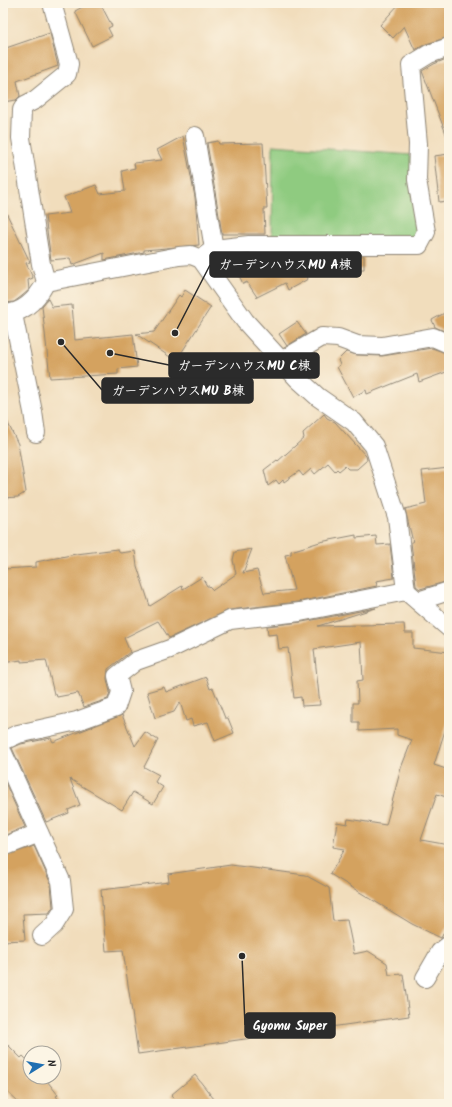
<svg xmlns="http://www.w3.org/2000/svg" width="452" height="1107" viewBox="0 0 452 1107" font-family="Kalam,'Klee One',sans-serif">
<rect width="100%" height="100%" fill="#fcf5e5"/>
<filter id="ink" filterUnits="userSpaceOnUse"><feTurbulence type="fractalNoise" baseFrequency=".025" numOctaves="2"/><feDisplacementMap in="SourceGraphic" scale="8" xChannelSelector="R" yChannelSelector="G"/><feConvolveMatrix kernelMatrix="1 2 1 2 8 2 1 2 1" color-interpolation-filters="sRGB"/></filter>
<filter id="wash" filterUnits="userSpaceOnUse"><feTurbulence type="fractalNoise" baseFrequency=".012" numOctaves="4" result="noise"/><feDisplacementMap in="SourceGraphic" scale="16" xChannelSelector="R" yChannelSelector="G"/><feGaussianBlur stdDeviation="0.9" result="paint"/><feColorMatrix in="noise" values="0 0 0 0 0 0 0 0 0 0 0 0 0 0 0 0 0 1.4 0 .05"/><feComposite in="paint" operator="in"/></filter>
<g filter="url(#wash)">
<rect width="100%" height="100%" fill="#f1ddbc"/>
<path fill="#8fcb80" stroke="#5d7b56" d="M273,145L412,155L420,229L413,238L272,240Z"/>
<g id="blocks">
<g fill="#d4a25f">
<path d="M90,3H100L112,26L108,28L112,36L92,46L75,11Z"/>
<path d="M400,3H449V37L426,44L415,50L404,26L393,38L380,25Z"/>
<path d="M50,33L58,66L17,81L20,96L16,100L3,102V49Z"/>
<path d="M449,58V139H448L422,71L434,64Z"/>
<path d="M183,136L195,197L199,245L144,250V252L104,260V253L72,265L70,258L51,260L45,216L70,213L64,197L96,185L100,194L125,191L122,171L135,168L134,163L162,160L157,150Z"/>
<path d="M218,141L219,144L263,143L267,209H264L265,234H222L207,143Z"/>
<path d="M449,154V201L439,202L434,156Z"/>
<path d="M3,206L30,262L26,263L33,278L28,280L29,290L22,296L14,302L4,303Z"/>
<path d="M250,256H271L278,270L298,259L308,279L288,290L285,283L257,297L247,282L243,284L232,260L239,257Z"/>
<path d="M344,256H364V269L343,270Z"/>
<path d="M185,290L211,307L176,361L136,334L154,332L179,295L181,297Z"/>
<path d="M48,299L52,307L72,305L75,340L133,334L137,367L118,369V374L50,378L42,306Z"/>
<path d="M448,311L449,312V333L435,327L432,320Z"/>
<path d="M297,322L306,334L287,346L279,334Z"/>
<path d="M432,348L449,354V371L419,382L417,374L367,394L366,390L353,397L337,367L340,365L338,360L346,352L357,355L382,356Z"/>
<path d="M3,413L18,444L26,492L18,497L3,498Z"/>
<path d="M324,414L327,418L335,422L366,456L367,460L357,469H348L345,466L339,471L337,469L335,471L328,463L315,474L311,469L303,476L299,471L284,482L283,480L279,484L276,480L268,486L264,470L277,460L278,461L304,438L303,433Z"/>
<path d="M449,468V581L420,589L416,586L411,542H413L405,509L426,504L422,471Z"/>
<path d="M356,535V538L376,536L377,545L390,544L394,578L376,581L377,586L298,602L229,610L169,638L158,621L124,638L130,652L108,669L107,679L110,692L108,699L84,707L78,693L57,697L56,694H54L46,660L21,662V660L3,663L4,569L36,567V562L76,554L118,549L120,553L135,551L137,566L150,606L182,586L183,589L202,577L207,586H209L213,590L236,574L233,560L235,552L252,549L243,573L257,570L264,593L294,590L285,555L291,554V551L320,542Z"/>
<path d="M376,608L318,626L404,624L405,633H413V648L449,652V718L434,765L449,770V798L437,794L421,840L449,845V923L441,938L412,924L330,874L345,849L333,847L337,822L347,824L348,819L386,825L401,768L412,740L397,735V729L359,731V722H353V703H358L357,681L363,680L361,642L314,649L320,705L302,706L301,697L294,698L288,648L279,649L277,634L268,635L267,626L302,622Z"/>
<path d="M206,677L210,689L213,688L225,718H228L234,733L215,741L208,722L193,726L191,719L186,721L180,702L174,712L155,718L147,692L164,687L166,692Z"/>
<path d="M122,715L135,746L145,732L158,740L144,767L159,775L155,782L163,787L153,804L133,792L122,810L70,779L80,805L68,810L69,813L46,822L12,748L21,744L51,738L53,742Z"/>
<path d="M3,778L25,827L3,836Z"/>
<path d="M34,846L51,884L53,907L49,913L23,914L25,940L3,941V857Z"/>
<path d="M231,865L305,875L329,888L333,921L347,920L354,954L368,951L387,963L389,975L403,974L409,1016L138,1054L123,950L106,951L101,890L169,882L168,874Z"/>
<path d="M3,1040L21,1058L23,1056L30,1063V1077H44L58,1095L56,1096L62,1104H20L3,1088Z"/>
<path d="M195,1075L218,1104H179L171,1095Z"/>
</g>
</g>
</g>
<g filter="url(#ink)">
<use href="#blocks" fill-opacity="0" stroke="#8e8474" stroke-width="1"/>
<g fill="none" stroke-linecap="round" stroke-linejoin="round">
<defs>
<g id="street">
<path d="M195,136L214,249"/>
<path d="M201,259L214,249L249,245H419L426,232L417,180L418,144L411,65L429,54L449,47"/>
<path d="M46,282L179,256L191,255L201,259L245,321L297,378L318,397L354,422L374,446L397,517L406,591"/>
<path d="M3,314C24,314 37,299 46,282L41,264L21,138L22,110L25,105L35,100L67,74L69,64L52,3"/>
<path d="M13,314L33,412L36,433"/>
<path d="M281,361L322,337L338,338L357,345L382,346L433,337L449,344"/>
<path d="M418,601L449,591"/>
<path d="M3,741L18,734L77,721L116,707L121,692L117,676L136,661L170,649L230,620L300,612L406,591L449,628"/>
<path d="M3,753L61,881L64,909L54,925L42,936"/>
<path d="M3,847L39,833"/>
<path d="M425,978L440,952L449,945"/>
</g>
</defs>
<use href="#street" stroke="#8e8474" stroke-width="20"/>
<use href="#street" stroke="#fff" stroke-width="18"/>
</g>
</g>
<path fill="none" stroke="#2b2b2b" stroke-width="1.5" d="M175 333L210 265M110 353L169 365M61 342L102 390M242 956L245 1025"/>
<g fill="#2b2b2b" stroke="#fcf5e5" stroke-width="1.5">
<circle cx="175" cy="333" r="4"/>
<circle cx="110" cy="353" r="4"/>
<circle cx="61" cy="342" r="4"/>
<circle cx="242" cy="956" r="4"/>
</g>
<g fill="#2b2b2b" stroke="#2b2b2b" stroke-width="1.5">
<rect x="210" y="252" width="151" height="25" rx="4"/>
<rect x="169" y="353" width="150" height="25" rx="4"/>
<rect x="102" y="378" width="151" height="25" rx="4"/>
<rect x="245" y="1013" width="90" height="25" rx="4"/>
</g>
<g font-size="13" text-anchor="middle" font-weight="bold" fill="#fff">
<text x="285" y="269">ガーデンハウスMU A棟</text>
<text x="244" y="370">ガーデンハウスMU C棟</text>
<text x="178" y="395">ガーデンハウスMU B棟</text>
<text x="290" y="1030">Gyomu Super</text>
</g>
<rect width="452" height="1107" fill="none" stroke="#fcf5e5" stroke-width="16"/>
<g transform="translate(42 1065) rotate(79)"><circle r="19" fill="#fcf5e5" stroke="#a8a49b"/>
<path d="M0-3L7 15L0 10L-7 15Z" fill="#1f6fb2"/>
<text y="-6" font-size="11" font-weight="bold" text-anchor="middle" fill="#2b2b2b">N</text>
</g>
</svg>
